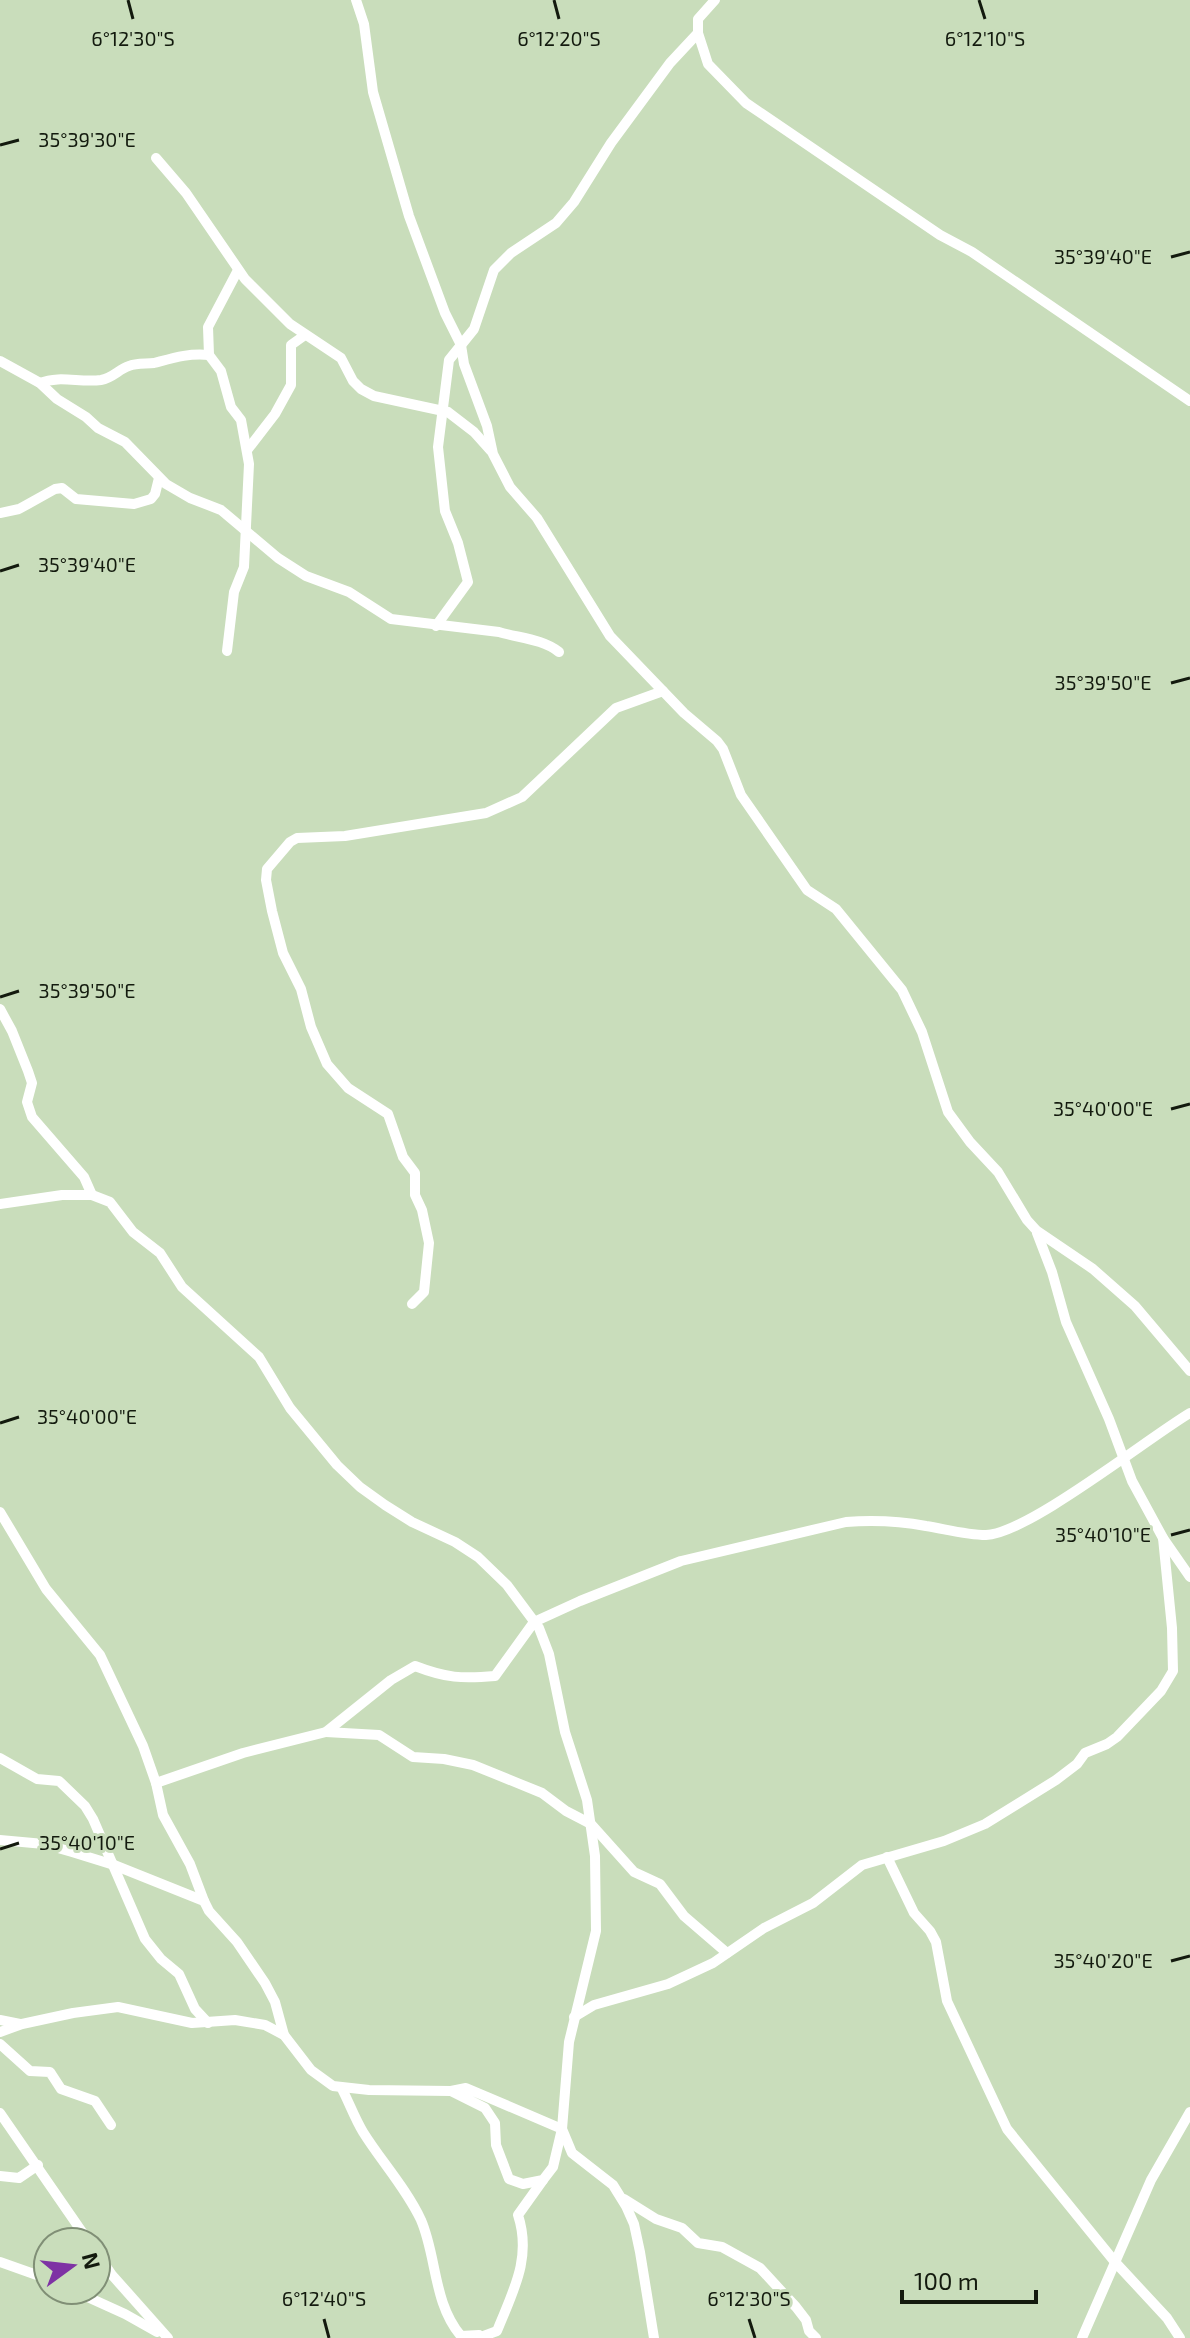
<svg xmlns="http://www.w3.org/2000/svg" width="1190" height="2338" viewBox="0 0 1190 2338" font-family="'Exo 2',sans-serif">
<rect width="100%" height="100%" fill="#c9ddbb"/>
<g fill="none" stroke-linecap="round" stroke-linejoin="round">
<g stroke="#fff" stroke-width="10">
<path d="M356,0L364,24L373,92L409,216L445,313L461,345L464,364L487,426L493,454L510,487L537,518L610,636L684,713L717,741L723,749L741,795L807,890L836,909L902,990L922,1032L948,1112L970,1142L998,1172L1027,1220L1037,1231L1093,1269L1135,1306L1190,1371"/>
<path d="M715,0L698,19V33L708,64L746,103L940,235L972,252L1190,401"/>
<path d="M156,158L186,193L245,279L290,324L341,358L353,381L361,389L374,396L448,412L474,432L491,451"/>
<path d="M0,361L40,383L57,399L86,417L98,428L125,442L166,484L190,498L221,510L278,558L306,576L349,592L391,619L499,632C519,638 543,639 559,652"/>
<path d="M40,383C60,375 80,383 101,380C113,378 119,369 129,366C136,363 146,364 154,363C173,358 188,353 209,355"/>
<path d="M248,449L275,414L291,385V345L305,335"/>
<path d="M0,513L19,509L55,489L62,488L76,499L134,504L151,499L155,494L159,478"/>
<path d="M436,626L468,582L458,543L445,511L438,447L449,360L474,329L494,270L511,253L556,223L574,202L611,143L670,63L698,33"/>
<path d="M227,651L234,592L244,567L249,464L241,420L231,407L221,371L209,355L208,327L238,270"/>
<path d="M0,1009L12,1031L28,1071L32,1083L27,1102L32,1117L84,1177L92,1195"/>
<path d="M0,1204L62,1195H92L110,1202L133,1232L160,1253L182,1287L259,1357L290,1408L337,1465L360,1487L385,1505L412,1522L455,1542L478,1557L507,1585L539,1628L549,1654L565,1732L587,1800L595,1856L596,1931L569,2042L562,2129L572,2153L613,2185L626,2206L634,2224L640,2252L654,2338"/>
<path d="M1037,1233L1052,1272L1066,1322L1109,1419L1132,1481L1163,1538L1190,1577"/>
<path d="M412,1304L424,1292L429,1243L422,1210L415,1195V1173L403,1157L388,1114L348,1088L327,1064L311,1027L301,989L283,953L272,911L266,880L267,869L290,842L297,838L345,836L486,813L522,797L616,708L663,691"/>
<path d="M0,1512L46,1589L100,1655L143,1746L156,1783L163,1815L190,1864L204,1901L209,1911L237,1942L265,1983L275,2002L284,2035"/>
<path d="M326,1732L379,1735L413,1757L444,1759L473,1765L542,1793L566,1811L591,1824L634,1872L660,1884L684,1916L727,1953"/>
<path d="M0,1758L37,1779L59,1781L85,1806L93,1819L145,1939L161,1959L179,1974L195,2009L208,2023"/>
<path d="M156,1783L243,1753L326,1732L391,1680L415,1666C446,1678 462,1679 495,1676L534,1622L580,1601L681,1561L846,1522C873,1520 899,1521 926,1526C945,1529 966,1535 986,1535C1027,1534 1148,1438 1190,1413"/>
<path d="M0,1840L44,1844L72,1852L114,1865L204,1901"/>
<path d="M887,1857L914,1913L930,1931L936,1942L947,2001L1007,2129L1115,2262L1167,2318L1180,2338"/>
<path d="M574,2017L594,2005L668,1984L713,1963L764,1928L813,1903L862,1865L944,1841L985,1824L1056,1780L1077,1764L1085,1753L1107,1744L1117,1737L1161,1691L1173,1671L1172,1628L1163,1538"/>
<path d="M0,2020L20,2024"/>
<path d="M0,2032L22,2024L73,2013L118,2007L192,2023L235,2020L265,2025L284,2035L311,2070L333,2086L369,2090L451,2091L485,2108L495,2123L496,2145L509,2179L523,2184L543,2180L553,2167L562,2129L466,2088L451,2091"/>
<path d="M0,2044L30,2071L50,2072L61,2089L95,2101L111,2125"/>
<path d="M341,2087C349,2102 354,2117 363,2132C381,2161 406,2188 421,2220C437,2257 433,2303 461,2336L479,2335L482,2338"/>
<path d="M0,2113L89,2242"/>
<path d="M0,2176L19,2178L38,2165"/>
<path d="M624,2199L656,2219L682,2228L698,2243L722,2247L760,2268L796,2307L806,2320L809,2331L816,2338"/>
<path d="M96,2252L112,2275L168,2338"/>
<path d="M0,2262L48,2279"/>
<path d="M72,2290L125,2314L157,2332"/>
<path d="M481,2337L497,2331C513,2291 532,2258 518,2215L543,2180"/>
<path d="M1082,2338L1151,2180L1190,2112"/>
</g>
</g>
<path fill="none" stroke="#131a0e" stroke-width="3" d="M128,0L133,19M554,0L559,19M979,0L985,19M0,145L19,140M1171,257L1190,252M0,571L19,565M1171,683L1190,678M0,997L19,991M1171,1109L1190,1104M0,1423L19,1417M1171,1535L1190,1530M0,1849L19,1843M1171,1961L1190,1956M324,2319L329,2338M749,2319L755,2338"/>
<g font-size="20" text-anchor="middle" fill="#131a0e" stroke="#c9ddbb" stroke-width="6" stroke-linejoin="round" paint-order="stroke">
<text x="133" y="46">6°12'30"S</text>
<text x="559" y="46">6°12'20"S</text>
<text x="985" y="46">6°12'10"S</text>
<text x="87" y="147">35°39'30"E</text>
<text x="1103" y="264">35°39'40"E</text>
<text x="87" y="572">35°39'40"E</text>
<text x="1103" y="690">35°39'50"E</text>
<text x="87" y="998">35°39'50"E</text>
<text x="1103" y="1116">35°40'00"E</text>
<text x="87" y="1424">35°40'00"E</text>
<text x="1103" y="1542">35°40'10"E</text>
<text x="87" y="1850">35°40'10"E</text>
<text x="1103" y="1968">35°40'20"E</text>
<text x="324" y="2306">6°12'40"S</text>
<text x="749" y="2306">6°12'30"S</text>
</g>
<g transform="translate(72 2266) rotate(75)"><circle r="38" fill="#c9ddbb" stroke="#808f76" stroke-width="2"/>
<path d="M0-6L14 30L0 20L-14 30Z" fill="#7e32a4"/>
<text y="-12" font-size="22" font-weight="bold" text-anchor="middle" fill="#131a0e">N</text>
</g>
<path d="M902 2290v12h134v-12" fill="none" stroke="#131a0e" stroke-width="4"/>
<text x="914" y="2290" font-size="24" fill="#131a0e" stroke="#c9ddbb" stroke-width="6" paint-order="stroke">100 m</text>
</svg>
